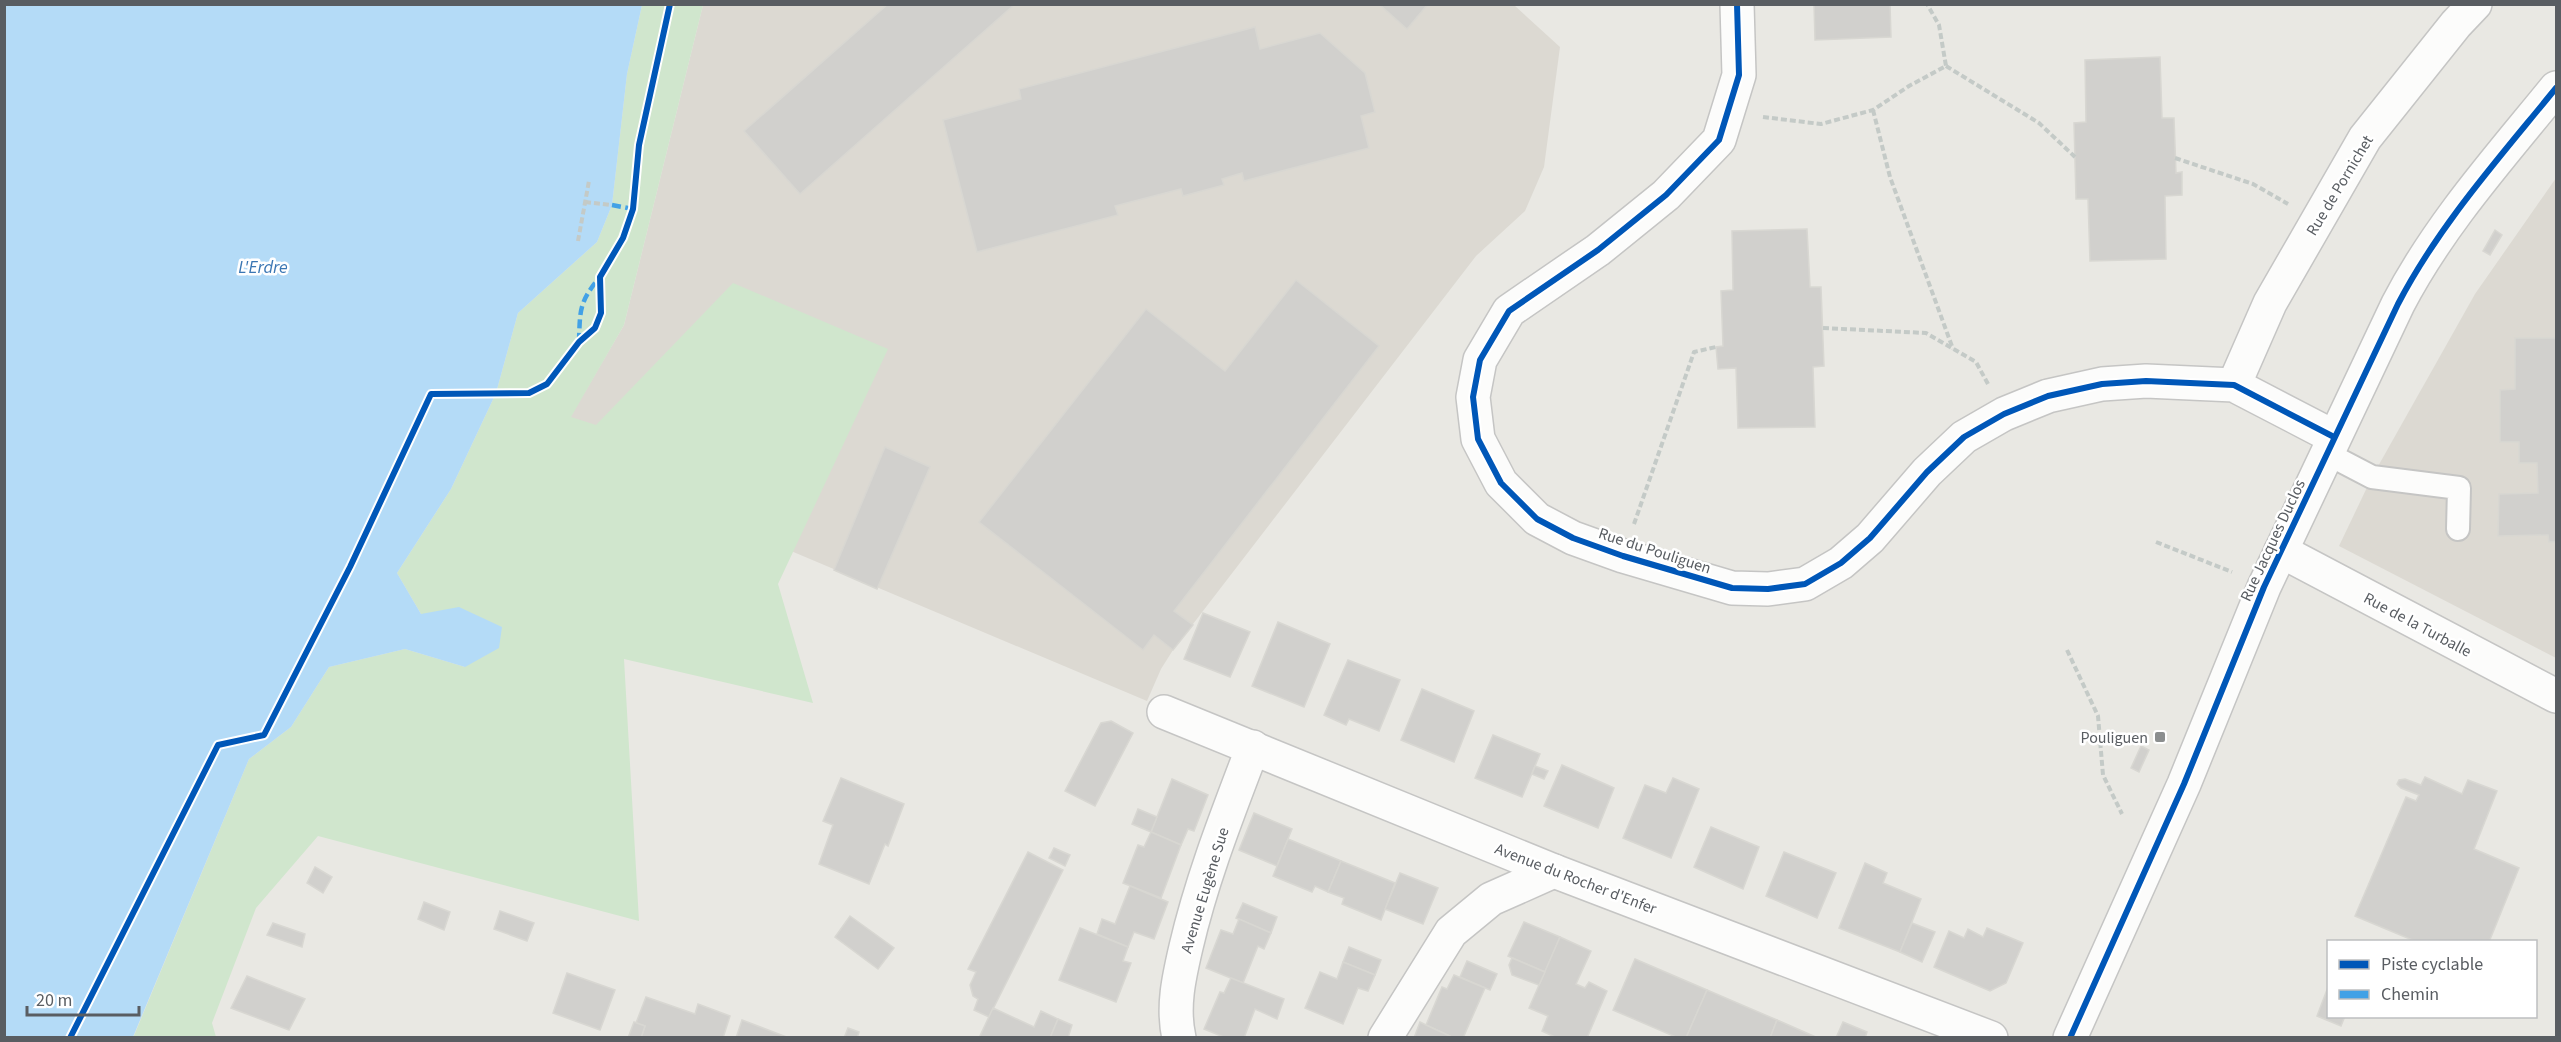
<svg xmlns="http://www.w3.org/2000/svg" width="2561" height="1042" viewBox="0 0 2561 1042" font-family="'Source Sans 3',sans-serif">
<rect width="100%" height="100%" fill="#e9e8e3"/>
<g fill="#dcd9d2">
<path d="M703,5H1514L1560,47L1544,167L1525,211L1476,256L1173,650L1161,669L1147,701L551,450L624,325Z"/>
<path d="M2556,178V658L2339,546L2372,477L2475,294Z"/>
</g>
<path fill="#d0e6cd" d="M642,5H703L624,325L571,417L596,425L733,283L888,349L778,584L813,703L624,659L639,921L318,836L256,908L212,1023L216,1037L133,1038L249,759L291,727L329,667L405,649L465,667L421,614L397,573L451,489L496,393L518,313L597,242L612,205L627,74Z"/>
<path fill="#b4dbf7" d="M5,4L642,5L627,74L612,205L597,242L518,313L496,393L451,489L397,573L421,614L459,607L502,627L499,648L465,667L405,649L329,667L291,727L249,759L133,1037H5Z"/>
<g fill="#d1d0cd" stroke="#d8d7d2" stroke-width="1.5">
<path d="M888,4H1015L800,194L744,131Z"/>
<path d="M1379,4H1428L1407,29Z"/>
<path d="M1814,4H1890L1891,37L1815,40Z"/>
<path d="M1255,27L1260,49L1320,33L1365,73L1375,112L1361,116L1369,148L1244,181L1242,173L1222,179L1224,185L1183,196L1181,189L1115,206L1118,215L977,252L943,120L1021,99L1019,89Z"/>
<path d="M2160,57L2162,118H2174L2176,173L2182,172V195L2165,196L2166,259L2090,261L2088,199H2076L2074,123L2086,122L2085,60Z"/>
<path d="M1807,229L1810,287H1821L1824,366L1813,367L1815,427L1738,428L1736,368L1718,369L1716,347L1723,346L1721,291L1733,290L1732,231Z"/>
<path d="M2495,230L2502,235L2490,255L2483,251Z"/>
<path d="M1296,280L1379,346L1174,611L1193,625L1173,650L1154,635L1143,650L979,522L1146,309L1225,371Z"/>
<path d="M2515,338H2556V542H2549L2548,535L2498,536L2499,494L2538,493L2537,463H2519V442H2500V390L2515,389Z"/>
<path d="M885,447L930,467L877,589L834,570Z"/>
<path d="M1203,613L1250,632L1230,677L1184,659Z"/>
<path d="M1278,622L1330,644L1304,707L1252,686Z"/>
<path d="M1348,660L1400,680L1379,731L1349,719L1346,725L1324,715Z"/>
<path d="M1422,689L1474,711L1454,762L1401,740Z"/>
<path d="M1111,721L1133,733L1095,806L1065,791L1101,723Z"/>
<path d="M1493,735L1540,754L1522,797L1475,778Z"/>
<path d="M2141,746L2149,750L2139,772L2131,768Z"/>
<path d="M1562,765L1614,788L1598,828L1544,806Z"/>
<path d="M1535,766L1548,771L1544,779L1532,774Z"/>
<path d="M2425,777L2462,794L2468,780L2497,791L2474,849L2519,868L2489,942H2417L2355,916L2406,797L2416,801L2419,795L2401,788L2397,784L2399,780L2405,779L2421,785Z"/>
<path d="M841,778L904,804L888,846L885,844L869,884L819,864L833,825L823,821Z"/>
<path d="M1673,778L1699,789L1671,858L1623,838L1645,785L1666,793Z"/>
<path d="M1172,779L1208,795L1194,831L1188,829L1181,845L1151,832Z"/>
<path d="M1138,809L1157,817L1151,832L1132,824Z"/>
<path d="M1254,813L1292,829L1277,866L1239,850Z"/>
<path d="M1711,827L1759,847L1743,889L1694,867Z"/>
<path d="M1151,832L1181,845L1161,898L1123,883L1138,845L1144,847Z"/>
<path d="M1288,839L1341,861L1328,892L1315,886L1312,892L1273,876Z"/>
<path d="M1054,848L1070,855L1065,866L1049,858Z"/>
<path d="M1028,852L1063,870L989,1017L974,1010L978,999L973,996L970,985L976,972L968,969Z"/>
<path d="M1784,852L1836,873L1817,918L1766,896Z"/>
<path d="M1341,861L1395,883L1381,920L1342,904L1344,898L1328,892Z"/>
<path d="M1865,863L1887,873L1883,883L1921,899L1900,952L1839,928Z"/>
<path d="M315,867L332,877L323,893L307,883Z"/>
<path d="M1400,873L1438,888L1423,924L1385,909Z"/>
<path d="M1130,886L1168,902L1154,939L1134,932L1128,947L1097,934L1102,919L1115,924Z"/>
<path d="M424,902L450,912L444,930L418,919Z"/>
<path d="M1243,903L1277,917L1271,933L1236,918Z"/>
<path d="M500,911L534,923L527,941L494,929Z"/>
<path d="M850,916L894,948L878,969L835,937Z"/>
<path d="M1239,919L1271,933L1264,949L1258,946L1243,983L1206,968L1221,930L1233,934Z"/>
<path d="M1524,922L1560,937L1545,972L1508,956Z"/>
<path d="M273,923L305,934L302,947L267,935Z"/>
<path d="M1912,923L1935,932L1922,962L1900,952Z"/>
<path d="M1080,928L1128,947L1123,961L1131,963L1116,1002L1059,980Z"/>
<path d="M1987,928L2023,943L2006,983L1990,991L1934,967L1949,931L1964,938L1968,929L1983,937Z"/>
<path d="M1560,937L1591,951L1576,984L1585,988L1589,982L1607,991L1587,1038H1557L1542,1031L1548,1016L1529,1008Z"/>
<path d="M1349,947L1381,960L1375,975L1343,962Z"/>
<path d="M1512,958L1545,972L1539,985L1512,975L1509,965Z"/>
<path d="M1635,959L1707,990L1686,1038H1678L1613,1010Z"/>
<path d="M1467,961L1497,974L1490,990L1460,977Z"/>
<path d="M1343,962L1375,975L1368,991L1358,988L1343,1024L1305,1008L1320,972L1337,979Z"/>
<path d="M567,973L615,990L600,1030L553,1013Z"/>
<path d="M1454,975L1485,988L1463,1038H1454L1426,1025L1442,987L1447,989Z"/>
<path d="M247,976L305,999L289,1030L231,1008Z"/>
<path d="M1231,978L1284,999L1277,1019L1255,1009L1244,1038H1226L1204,1029L1220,992L1224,993Z"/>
<path d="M2328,987V1016H2345L2341,1026L2317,1016Z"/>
<path d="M1707,990L1777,1020L1770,1038H1686Z"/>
<path d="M646,997L695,1014L698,1004L730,1016L723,1038H641L645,1026L636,1023Z"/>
<path d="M993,1008L1034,1027L1041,1011L1058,1019L1050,1038H979Z"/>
<path d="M1058,1019L1072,1025L1068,1038H1050Z"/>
<path d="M742,1020L789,1038H736Z"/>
<path d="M1777,1020L1818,1038H1770Z"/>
<path d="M634,1022L645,1026L641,1038H628Z"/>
<path d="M1420,1022L1426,1025L1454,1038H1414Z"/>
<path d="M1843,1022L1867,1032L1865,1038H1836Z"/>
<path d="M848,1028L859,1032L857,1038H844Z"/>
</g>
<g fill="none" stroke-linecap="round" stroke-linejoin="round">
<defs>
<path id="service" d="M2326,453L2372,477L2459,488L2458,529"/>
<g id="minor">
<path d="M1737,4L1739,75L1719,140L1666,195L1598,250L1509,311L1480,360L1473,397L1478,439L1501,483L1537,519L1573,538L1623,556L1732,588L1768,589L1805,584L1841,563L1870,538L1927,472L1964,437L2004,414L2048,396L2102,384L2146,381L2234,385L2334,437"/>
<path d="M2234,385L2270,303L2365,138L2456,24L2475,4"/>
<path d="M2281,551L2556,696"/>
<path d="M1164,712L1554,871L1991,1038"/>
<path d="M1179,1038C1172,1007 1179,977 1186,947C1202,878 1228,813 1253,747"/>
<path d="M1385,1038L1451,932L1491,899L1554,871"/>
</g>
<path id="tertiary" d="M2070,1038L2184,784L2264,587L2398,304C2439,225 2500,157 2556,88"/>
</defs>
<use href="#service" stroke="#c5c5c4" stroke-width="26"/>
<use href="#minor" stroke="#c5c5c4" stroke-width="36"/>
<use href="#tertiary" stroke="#c5c5c4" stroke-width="36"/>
<g stroke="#c4cac7" stroke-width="4" stroke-dasharray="6 3" stroke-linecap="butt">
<path d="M1946,66L2039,123L2075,157"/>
<path d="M1873,110L1890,177L1953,349"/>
<path d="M1763,117L1821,124L1873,110L1909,86L1946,66L1939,25L1927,4"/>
<path d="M2175,158L2253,184L2288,204"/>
<path d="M585,202L612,205"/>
<path d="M578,241L589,181"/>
<path d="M1823,328L1926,333L1976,362L1988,384"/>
<path d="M1634,524L1694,352L1716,347"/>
<path d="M2156,542L2232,572"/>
<path d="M2067,650L2098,716L2103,775L2122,814"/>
</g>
<use href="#service" stroke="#fcfcfb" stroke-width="22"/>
<use href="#minor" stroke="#fcfcfb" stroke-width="33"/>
<use href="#tertiary" stroke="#fcfcfb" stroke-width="33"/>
<g stroke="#42a1e6" stroke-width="4.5" stroke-dasharray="9 4.5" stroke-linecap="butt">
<path d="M612,205L633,209"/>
<path d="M579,342C580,310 579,302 600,277"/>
</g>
<defs>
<g id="cycleway">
<path d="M1737,4L1739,75L1719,140L1666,195L1598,250L1509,311L1480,360L1473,397L1478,439L1501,483L1537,519L1573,538L1623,556L1732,588L1768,589L1805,584L1841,563L1870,538L1927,472L1964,437L2004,414L2048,396L2102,384L2146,381L2234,385L2334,437"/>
<path d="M70,1038L218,745L264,735L350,567L431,394L529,393L547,384L579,342L595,328L601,313L600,277L623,238L633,209L639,145L670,4"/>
<path d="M2070,1038L2184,784L2264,587L2398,304C2439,225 2500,157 2556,88"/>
</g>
</defs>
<use href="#cycleway" stroke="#fff" stroke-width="10"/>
<use href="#cycleway" stroke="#0057b8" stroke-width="6"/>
</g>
<rect fill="#8b8e8f" stroke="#fff" stroke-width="2" x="2154" y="731" width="12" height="12" rx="3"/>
<g text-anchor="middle" stroke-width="5" stroke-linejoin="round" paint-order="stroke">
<g font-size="16" fill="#595d62" stroke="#fff">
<text transform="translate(2339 185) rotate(-59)" y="6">Rue de Pornichet</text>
<text transform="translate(2272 540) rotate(-65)" y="6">Rue Jacques Duclos</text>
<text transform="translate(1655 550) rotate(18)" y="6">Rue du Pouliguen</text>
<text transform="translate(2418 624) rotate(28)" y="6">Rue de la Turballe</text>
<text transform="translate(1576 878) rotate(21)" y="6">Avenue du Rocher d'Enfer</text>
<text transform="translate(1204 890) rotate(-73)" y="6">Avenue Eugène Sue</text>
</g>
<g font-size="16" fill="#595d62" stroke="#fff" text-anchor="end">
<text x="2148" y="743">Pouliguen</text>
</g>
<g font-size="18" font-style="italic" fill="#3a76b3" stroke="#fff">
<text x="263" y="273">L'Erdre</text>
</g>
</g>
<rect width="2561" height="1042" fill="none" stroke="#595d62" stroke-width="12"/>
<rect x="2327" y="940" width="210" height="78" fill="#ffffff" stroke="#bdbec0" stroke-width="1.5"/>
<rect x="2339" y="960" width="30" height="9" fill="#0057b8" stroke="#bdbec0" stroke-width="1.5"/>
<text x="2381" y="970" font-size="18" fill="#595d62">Piste cyclable</text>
<rect x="2339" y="990" width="30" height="9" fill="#42a1e6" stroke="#bdbec0" stroke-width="1.5"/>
<text x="2381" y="1000" font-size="18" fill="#595d62">Chemin</text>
<path d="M27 1006v9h112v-9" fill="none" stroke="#595d62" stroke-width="3"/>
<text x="36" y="1006" font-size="18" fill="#595d62" stroke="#ffffff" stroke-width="4.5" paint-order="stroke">20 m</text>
</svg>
